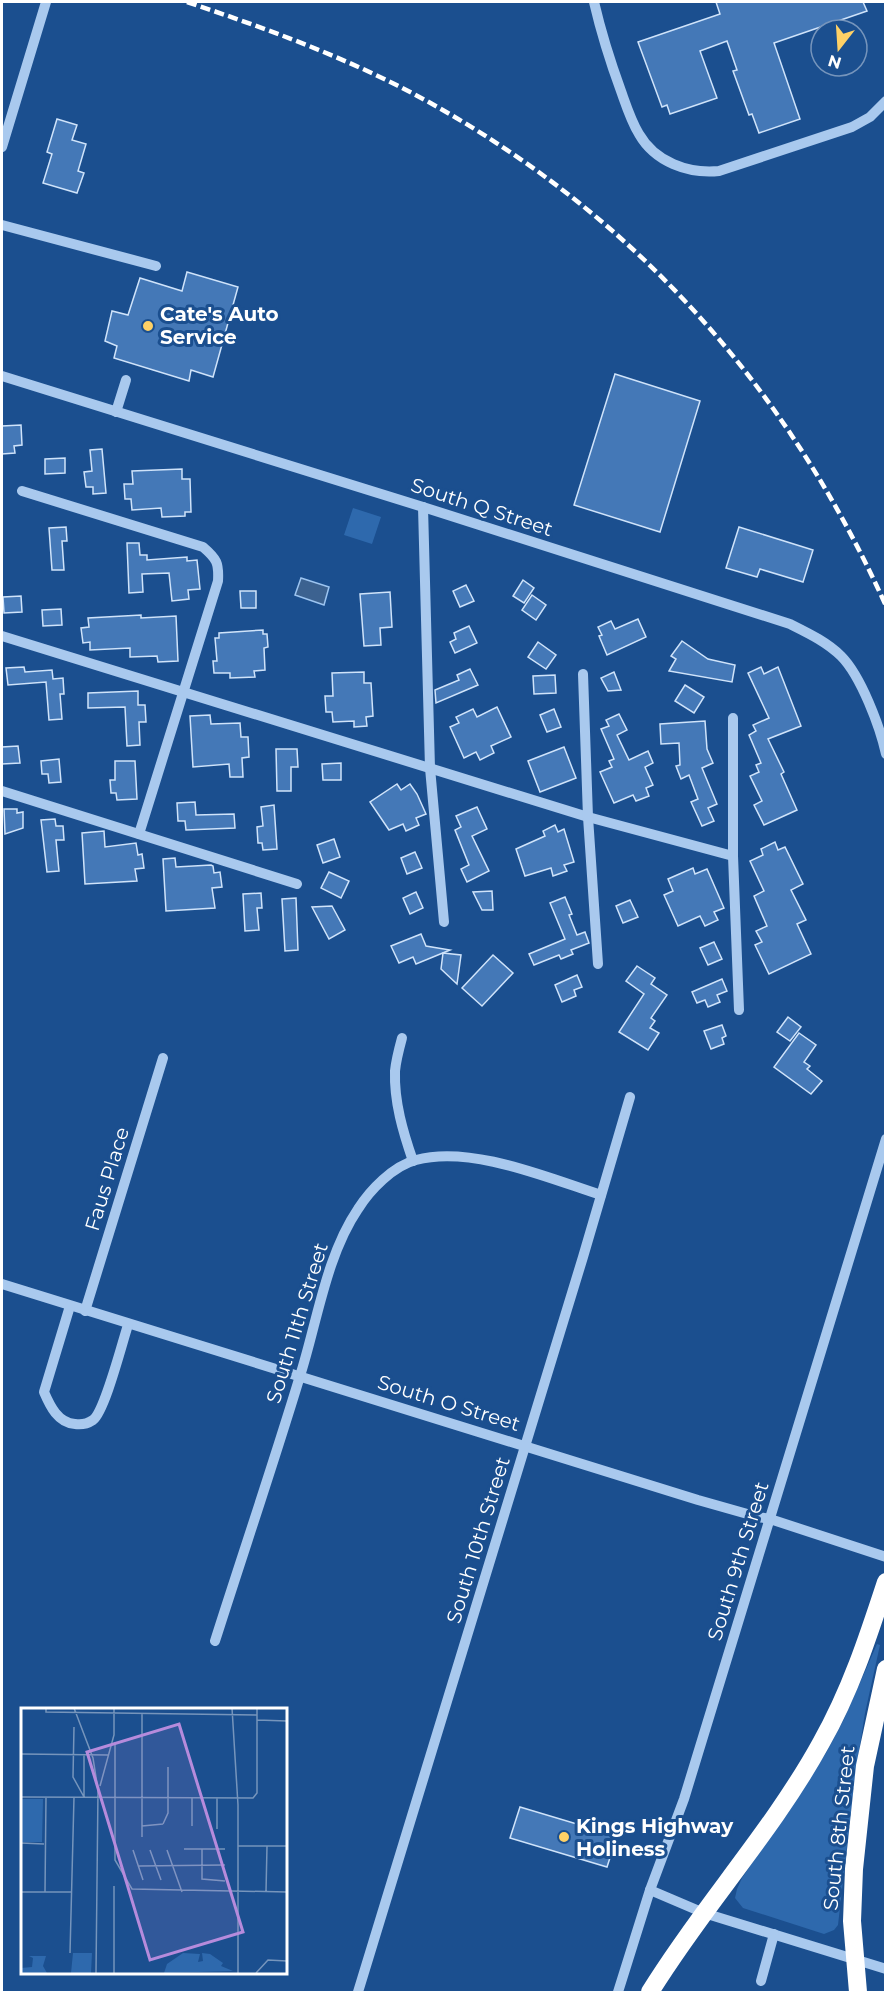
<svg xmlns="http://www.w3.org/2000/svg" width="887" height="1994" viewBox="0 0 887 1994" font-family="Montserrat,sans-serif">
<rect width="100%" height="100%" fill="#1b4f8f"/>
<g fill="#2e69ad">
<path d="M353,508L381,517L372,544L344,535Z"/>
<path d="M877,1644L880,1645L865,1713L855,1777L838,1925L834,1930L824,1934L743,1908L735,1898L737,1889L742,1878L826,1753L844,1719Z"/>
</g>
<path fill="#3c6290" stroke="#9cc4f0" stroke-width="1.5" d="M301,578L329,587L324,605L295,595Z"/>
<g fill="#4478b7" stroke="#cfe3fa" stroke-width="1.5">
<path d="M716,2H863L867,11L774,43L800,119L759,133L752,114L749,115L733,71L737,70L727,41L700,51L717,98L670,114L667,105L662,107L638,42L720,14Z"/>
<path d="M57,119L77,125L72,140L86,144L78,171L84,173L77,193L43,183L52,154L47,152Z"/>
<path d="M187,272L238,287L213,377L191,370L189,381L114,358L117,346L105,341L112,311L128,315L140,278L182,291Z"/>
<path d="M615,374L700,401L660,532L574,505Z"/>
<path d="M21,425L22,445L14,446L15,453L2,454V426Z"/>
<path d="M102,449L106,493L93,494V487H86L84,472L92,471L90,450Z"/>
<path d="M65,458V473L45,474V459Z"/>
<path d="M182,469V479H190L191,512H185V516L162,517L161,508L132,510L131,499H125L124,484H133L132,471Z"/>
<path d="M66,527L67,541H62L64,570H52L49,528Z"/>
<path d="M739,527L813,550L803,582L760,569L757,577L726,568Z"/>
<path d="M127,543H139L140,555H147V560L187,557V561L197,560L200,589L188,590L189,599L172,601L169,573L142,574L143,592L129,593Z"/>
<path d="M523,580L534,588L524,603L513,596Z"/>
<path d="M466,585L474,601L460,607L453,591Z"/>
<path d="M240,591H256V608H241Z"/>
<path d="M390,592L392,627L380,628L381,645L364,646L360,594Z"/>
<path d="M532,595L546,605L536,620L522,610Z"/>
<path d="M21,596L22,612L4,613L3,597Z"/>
<path d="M61,609L62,625L43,626L42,610Z"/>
<path d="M141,615V618L176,616L178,661L158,662L157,656L130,657V648L90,650V642L83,643L81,628L89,627L88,618Z"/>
<path d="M638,619L646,637L607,655L599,636L602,635L598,627L611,621L615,629Z"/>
<path d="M469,626L477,643L455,653L450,642L456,639L454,633Z"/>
<path d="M263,630V634H267L268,647L264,648L265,670L254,671L255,677L230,678V673H214L213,661H217L215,638H219V633Z"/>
<path d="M682,641L708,659L735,665L732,682L669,671L676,659L671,656Z"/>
<path d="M538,642L556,655L546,669L528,657Z"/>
<path d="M24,667L25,672L52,670L53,679L63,678L64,694H60L62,719L49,720L46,682L8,685L6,668Z"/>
<path d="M761,667L764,674L778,667L801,726L768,739L784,772L781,774L797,810L764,825L754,805L762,801L750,776L759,772L756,765L761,763L749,735L756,731L753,725L769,718L748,673Z"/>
<path d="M470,669L478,685L436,703L435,690L459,680L457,675Z"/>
<path d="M364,672V683H371L373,716L366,717L367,726L354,727V721L333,722L332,712H326L325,696H333L332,673Z"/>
<path d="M614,672L621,690L608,691L601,678Z"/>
<path d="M555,675L556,693L534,694L533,676Z"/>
<path d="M685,685L704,697L694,713L675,701Z"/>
<path d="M138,691V705H145L146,722H139L140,745L127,746L125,707L88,708V693Z"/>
<path d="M497,707L511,737L491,746L494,753L480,760L476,752L464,758L450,727L459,723L456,717L473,709L477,717Z"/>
<path d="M554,709L561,727L547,732L540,715Z"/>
<path d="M619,714L627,730L617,735L629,760L648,751L653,763L645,767L653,785L646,788L649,796L636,801L633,795L614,803L600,772L612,767L609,761L614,759L601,729L609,726L606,720Z"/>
<path d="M210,715L211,724L240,723L241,737H248L249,757L242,758L243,777H230L229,764L193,767L190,716Z"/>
<path d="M705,721L707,749L713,763L702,768L717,804L708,808L714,821L702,826L691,802L698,799L689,775L681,779L676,766L680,765L679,743L661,744L660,724Z"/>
<path d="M18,746L20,763L2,764V747Z"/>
<path d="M564,747L576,778L540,792L528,761Z"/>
<path d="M276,749H297L298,767H291V791H277Z"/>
<path d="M59,759L61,782L49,783L48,774H42L41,761Z"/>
<path d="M115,761H135L137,799L117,800L116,793H111L110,780H115Z"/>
<path d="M341,763V780H323L322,764Z"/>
<path d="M397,784L401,790L410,784L417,794L426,814L416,818L419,825L406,831L403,824L389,830L370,802Z"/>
<path d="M195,802L196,815L234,814L235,828L186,830L185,821H178L177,803Z"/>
<path d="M274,805L277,849L263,850L262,843H258L257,827L263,826L261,807Z"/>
<path d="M477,807L487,829L472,836L489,871L467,882L461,869L469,865L455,830L461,827L456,816Z"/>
<path d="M4,809H17V813L23,812V828L5,834Z"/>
<path d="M55,819L56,826H63L64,840H56L59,871L47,872L41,820Z"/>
<path d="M555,825L558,832L564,829L574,862L564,865L567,871L553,876L551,868L525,876L516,849L545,836L543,831Z"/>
<path d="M104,831L105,847L136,843L138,855L142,854L144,868L135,869L137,881L85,884L82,833Z"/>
<path d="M334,839L340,857L323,863L317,845Z"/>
<path d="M775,842L778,850L785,847L803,884L791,890L806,920L797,924L811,954L769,974L755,945L762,942L756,931L767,926L754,896L764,891L750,861L763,855L761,849Z"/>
<path d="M415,852L422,868L407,874L401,858Z"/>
<path d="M175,858L176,867L211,865L213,866L214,873L220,872L222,887L212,888L215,908L166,911L163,859Z"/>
<path d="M693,868L695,874L707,869L724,908L714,912L718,920L705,926L700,916L678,926L664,895L673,891L668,879Z"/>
<path d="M329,872L349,881L341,898L321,888Z"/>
<path d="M492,891L493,910H482L473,892Z"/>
<path d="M416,892L423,908L410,914L403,898Z"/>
<path d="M261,893L262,908H257L259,930L245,931L243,894Z"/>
<path d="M565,897L572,914L569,915L577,935L585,932L589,943L571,950L573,954L561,959L559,955L534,965L529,954L565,939L550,903Z"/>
<path d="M296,898L298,950L285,951L282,899Z"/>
<path d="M630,900L638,917L623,923L616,906Z"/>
<path d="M332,906L345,930L329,939L312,907Z"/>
<path d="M421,934L426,946L450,950L416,964L413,957L399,963L391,946Z"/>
<path d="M714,942L722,959L708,965L700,948Z"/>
<path d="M443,953L461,955L457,984L441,969Z"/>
<path d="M493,955L513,973L482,1006L462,988Z"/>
<path d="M637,966L655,978L651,984L667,995L651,1018L655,1021L650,1028L659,1033L648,1050L619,1032L644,994L626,981Z"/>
<path d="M577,975L582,987L574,990L576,996L562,1002L555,985Z"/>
<path d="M722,979L727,991L717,995L720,1002L708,1007L705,1000L697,1003L692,992Z"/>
<path d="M788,1017L801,1027L790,1041L777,1032Z"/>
<path d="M722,1025L726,1036L722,1038L724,1044L711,1049L704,1031Z"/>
<path d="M799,1033L816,1045L804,1062L810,1066L807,1069L822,1081L811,1094L774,1067Z"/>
<path d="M520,1807L617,1836L607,1867L510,1838Z"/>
</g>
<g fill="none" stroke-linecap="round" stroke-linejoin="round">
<g stroke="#a9c9ee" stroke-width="10">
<path d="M594,2C601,32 610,61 621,91C626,105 631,121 639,134C655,162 688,174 719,171L852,127L870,117L886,101"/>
<path d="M2,147L46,2"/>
<path d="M2,225L156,266"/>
<path d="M2,376L423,507L790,624C808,633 827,642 841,656C861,676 880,727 886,754"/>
<path d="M116,412L126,380"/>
<path d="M22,491L203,547C217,559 219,563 218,581L139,834"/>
<path d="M423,507L430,768L444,922"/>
<path d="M2,636L588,817L733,856"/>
<path d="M583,674L588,817L598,964"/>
<path d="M733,718V856L739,1010"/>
<path d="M2,791L297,884"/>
<path d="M402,1038C399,1049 396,1060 395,1071C394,1102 403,1132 413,1161"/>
<path d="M2,1284L698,1500L758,1517L770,1519L886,1557"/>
<path d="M70,1306L44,1392C50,1406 58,1423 75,1424C81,1425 87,1424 93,1420C105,1411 122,1343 128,1325"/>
<path d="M85,1311L163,1058"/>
<path d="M215,1641C243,1553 273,1465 300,1376C317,1323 326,1256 358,1209C370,1190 393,1166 416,1160C471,1145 548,1178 601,1195"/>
<path d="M650,1890L704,1913L886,1969"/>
<path d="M761,1981L774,1934"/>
<path d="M358,1992L583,1257L630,1097"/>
<path d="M618,1992L650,1890L684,1799L886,1139"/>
</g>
<g stroke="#fff" stroke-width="18">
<path d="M650,1992C702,1907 772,1832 821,1743C850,1692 868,1637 886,1582"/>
<path d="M858,1992L852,1921L854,1869L865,1766L886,1669"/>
</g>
<path stroke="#fff" stroke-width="4.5" stroke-dasharray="10 4.5" stroke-linecap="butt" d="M187,2C271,30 356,61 434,105C640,221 789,391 886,606"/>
</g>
<g fill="#ffd166" stroke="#1b4f8f" stroke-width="2">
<circle cx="148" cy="326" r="6"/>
<circle cx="564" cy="1837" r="6"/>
</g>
<g text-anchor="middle" stroke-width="6" stroke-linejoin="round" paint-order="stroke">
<g font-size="20" font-weight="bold" fill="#fff" stroke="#1b4f8f" text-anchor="start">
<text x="160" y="321">Cate's Auto<tspan x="160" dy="23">Service</tspan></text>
<text x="576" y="1833">Kings Highway<tspan x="576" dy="23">Holiness</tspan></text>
</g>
<g font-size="20" fill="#fff" stroke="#1b4f8f">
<text transform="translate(482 507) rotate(18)" y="7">South Q Street</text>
<text transform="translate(107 1179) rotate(-73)" y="7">Faus Place</text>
<text transform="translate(297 1323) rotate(-73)" y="7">South 11th Street</text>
<text transform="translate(449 1403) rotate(17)" y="7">South O Street</text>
<text transform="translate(478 1540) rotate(-73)" y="7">South 10th Street</text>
<text transform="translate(738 1561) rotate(-73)" y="7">South 9th Street</text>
<text transform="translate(839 1828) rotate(-84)" y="7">South 8th Street</text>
</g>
</g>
<g transform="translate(21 1708)">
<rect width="266" height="266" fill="#1b4f8f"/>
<path d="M0,91H22L21,134H0ZM52,245H71L70,265H50ZM162,245L179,246L177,254L182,253L181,245L189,246L202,255L200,258L212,263L143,265L146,256ZM8,248H25L22,258L26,265H0V260L11,259L12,250Z" fill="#2e69ad"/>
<path fill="none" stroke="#7695bc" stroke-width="1.5" d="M25,0V4L236,7M53,0L72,50L77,82L75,265M211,0L217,97V265M121,5V129M236,12L266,13M53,19L52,69L63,89M94,34V152L111,181L266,184M0,46L87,47M63,46V89M79,78L93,27V0M0,89L232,90L236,85V0M142,116L147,105V59M121,118L142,116M171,118V90M196,121V90M0,135L23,136M217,138H266M163,141H204M181,141V171L204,173M112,142L122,172M129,142L140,172M146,142L161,184M118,158L204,157M0,184H51M24,184L25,89M245,184L246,138M49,245L53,89M93,265V178M235,265L247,252L266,253"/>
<path fill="#b68bdc" fill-opacity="0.15" stroke="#b68bdc" stroke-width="3" d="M158,16L222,224L129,252L66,44Z"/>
<rect width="266" height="266" fill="none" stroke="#fff" stroke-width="3"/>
</g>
<rect width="887" height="1994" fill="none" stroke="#ffffff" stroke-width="6"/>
<g transform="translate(839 48) rotate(197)"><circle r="28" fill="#1b4f8f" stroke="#7695bc" stroke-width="1.5"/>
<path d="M0-4.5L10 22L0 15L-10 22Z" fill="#ffd166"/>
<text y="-9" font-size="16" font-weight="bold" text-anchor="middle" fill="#ffffff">N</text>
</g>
</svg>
